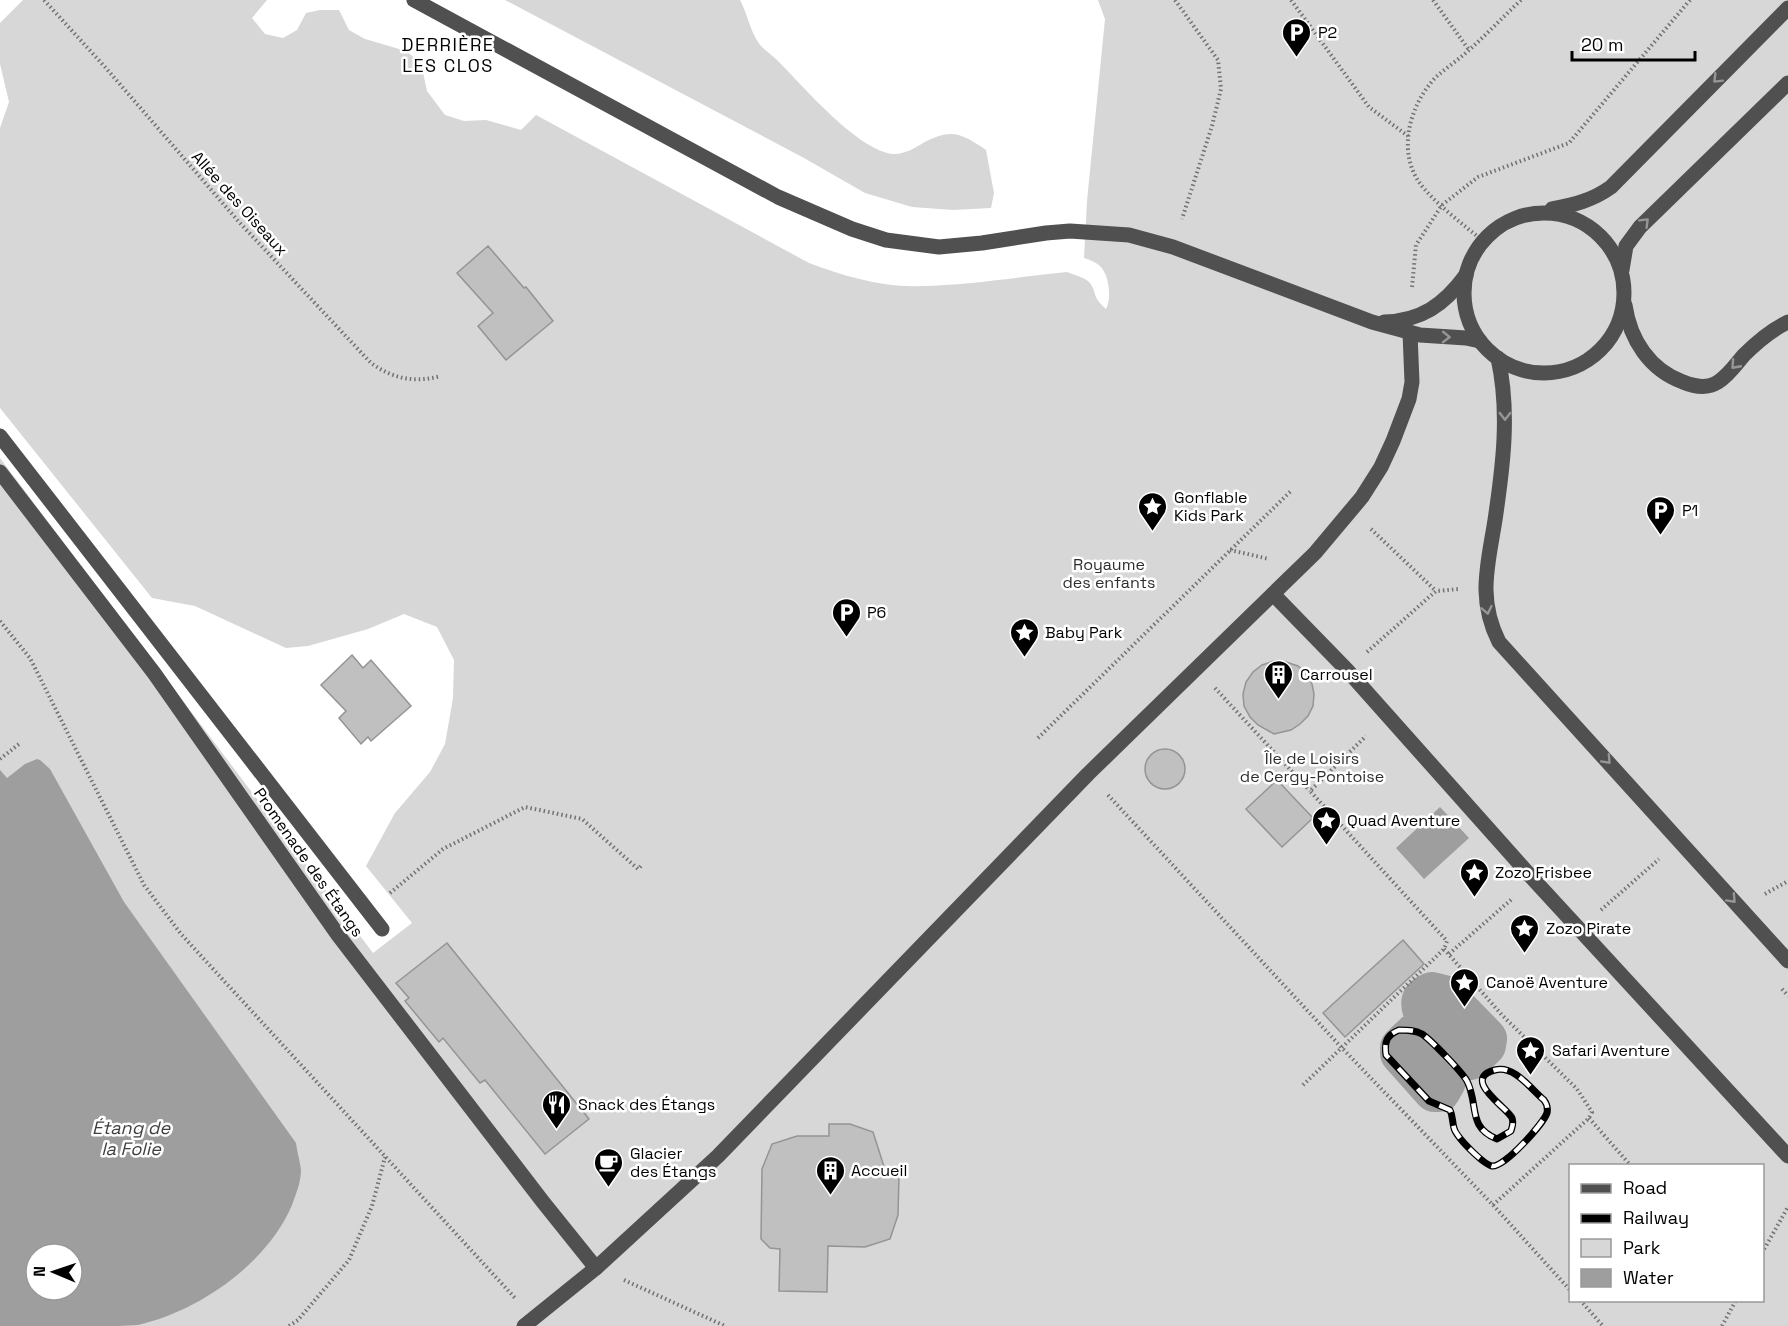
<svg xmlns="http://www.w3.org/2000/svg" width="1788" height="1326" viewBox="0 0 1788 1326" font-family="'Space Grotesk',sans-serif">
<rect width="100%" height="100%" fill="#fff"/>
<g fill="#d7d7d7" fill-rule="evenodd">
<path d="M23,0H267L252,18L265,34L283,38L297,30L306,13L320,10H339L349,30L365,39L406,51L421,63L427,91L445,115L464,121L486,120L521,130L536,115L809,263C844,276 883,288 921,286C969,285 1018,277 1067,272C1074,275 1085,277 1090,283C1097,293 1092,297 1106,309C1112,298 1109,276 1101,267C1096,262 1090,260 1084,258L1087,201L1105,19L1098,0H1788V1326H0V458L373,953L412,923L366,866L395,813L430,772L445,744L453,698L454,660L437,627L404,614L368,629L308,646L286,648L195,606L152,598L0,408V128L9,102L0,64V23ZM1570,1166H1762V1300H1570ZM36,1254H72V1290H36Z"/>
<path d="M505,0H740C747,13 750,30 758,42C762,49 772,55 778,61C803,86 859,152 894,154C905,154 915,148 923,143C951,128 961,133 986,150L994,193L991,208L953,210L912,207L865,193L804,158Z"/>
</g>
<g fill="#9e9e9e" fill-rule="evenodd">
<path d="M37,759L40,760L50,769L124,902L296,1143C297,1152 300,1161 301,1170C301,1182 296,1194 292,1205C267,1264 199,1311 138,1325C125,1326 109,1326 96,1326C64,1326 32,1326 0,1326V770L7,778L25,764ZM36,1254H72V1290H36Z"/>
<path d="M1440,807L1469,838L1424,879L1396,848Z"/>
</g>
<g fill="none" stroke-linecap="round" stroke-linejoin="round">
<path stroke="#9e9e9e" stroke-width="44" d="M1432,994L1444,997L1485,1039L1484,1045L1470,1058C1459,1059 1454,1045 1443,1041L1427,1057V1063L1444,1081L1439,1090H1435L1402,1053V1048C1409,1040 1421,1032 1425,1023C1430,1012 1414,1002 1432,994Z"/>
</g>
<g fill="#c0c0c0" stroke="#949494" stroke-width="1.5">
<path d="M488,246L524,288L526,287L553,321L506,360L478,326L493,313L457,273Z"/>
<path d="M352,655L363,668L371,660L411,706L371,741L368,737L361,744L339,718L346,711L321,685Z"/>
<path d="M1274,661L1286,662L1298,666L1306,673L1312,684L1314,694L1313,706L1308,716L1300,724L1291,730L1274,734L1258,725L1250,717L1244,706L1243,694L1246,682L1253,672L1262,665Z"/>
<circle cx="1165" cy="769" r="20"/>
<path d="M1277,780L1313,818L1282,847L1246,809Z"/>
<path d="M1403,940L1424,964L1345,1037L1323,1013Z"/>
<path d="M447,943L589,1119L545,1154L485,1080L480,1083L443,1038L439,1042L405,1001L409,998L396,983Z"/>
<path d="M829,1124H850L873,1132L887,1176H899L898,1215L890,1239L865,1247L828,1246L827,1292L779,1291L780,1249L770,1248L761,1239L762,1169L772,1144L797,1136H829Z"/>
</g>
<g fill="none" stroke-linecap="round" stroke-linejoin="round">
<g stroke="#727272" stroke-width="4" stroke-dasharray="1.5 3" stroke-linecap="butt">
<path d="M44,0L105,67L239,222L371,363C393,379 415,383 441,376"/>
<path d="M1175,0L1218,60L1221,89L1212,126L1182,219"/>
<path d="M1291,0L1369,107L1408,136"/>
<path d="M1433,0L1469,50"/>
<path d="M1483,241C1465,226 1431,200 1419,182C1397,150 1410,104 1436,77C1446,68 1458,60 1468,51C1486,35 1503,17 1521,0"/>
<path d="M1412,287L1416,245L1442,205L1478,177L1569,143L1690,0"/>
<path d="M1371,529L1436,591"/>
<path d="M1230,550L1269,559"/>
<path d="M0,621L30,658L144,885L181,934L515,1298"/>
<path d="M1367,652L1436,591L1459,589"/>
<path d="M1215,688L1310,791"/>
<path d="M1038,738L1292,490"/>
<path d="M0,759L19,744"/>
<path d="M1108,795L1342,1048L1493,1205L1570,1290"/>
<path d="M390,893L443,849L525,807L582,819L638,869L642,865"/>
<path d="M1765,894L1788,881"/>
<path d="M1601,910L1659,859"/>
<path d="M1444,949L1502,1015L1577,1089L1592,1112L1589,1118L1493,1205"/>
<path d="M1449,954L1513,898"/>
<path d="M1782,989L1788,996"/>
<path d="M1303,1085L1444,949L1447,941L1310,791L1366,736"/>
<path d="M1589,1118L1631,1166"/>
<path d="M1762,1253L1788,1207"/>
<path d="M624,1280L725,1326"/>
<path d="M1580,1300L1603,1326"/>
<path d="M289,1326L298,1320L349,1260L372,1206L385,1157"/>
<path d="M1722,1326L1736,1300"/>
</g>
<g stroke="#505050" stroke-width="15">
<path d="M414,0L778,197L852,229L886,240L939,247L982,243L1046,233L1070,231L1129,235L1173,247L1372,322L1420,335L1466,338L1480,341"/>
<path d="M1552,209C1574,205 1593,200 1611,187L1788,8"/>
<circle cx="1544" cy="293" r="80"/>
<path d="M1622,270L1626,246L1640,227L1788,83"/>
<path d="M1625,305C1630,340 1650,370 1683,382C1695,387 1707,389 1718,382C1729,375 1736,364 1744,355C1757,342 1771,330 1788,322"/>
<path d="M1384,322C1421,321 1444,305 1466,275"/>
<path d="M1498,358C1510,412 1503,466 1495,520C1488,565 1477,598 1499,642L1788,961"/>
<path d="M0,436L382,929"/>
<path d="M0,472L154,673L338,935L543,1202L596,1268"/>
<path d="M1273,594L1347,670L1534,880L1788,1156"/>
<path d="M524,1326L596,1268L718,1156L1088,774L1315,553L1362,497L1381,467L1393,441L1409,399L1412,382L1410,333"/>
</g>
<defs>
<path id="rail" d="M1399,1030C1407,1030 1415,1030 1422,1034C1431,1040 1462,1072 1467,1081C1479,1105 1467,1127 1497,1139L1511,1131C1512,1127 1514,1123 1512,1118C1508,1108 1460,1079 1495,1070C1514,1065 1530,1088 1544,1100C1547,1104 1548,1108 1547,1113C1543,1124 1504,1168 1492,1166C1483,1164 1456,1137 1454,1128C1452,1121 1453,1116 1450,1110L1429,1101L1386,1055C1384,1041 1387,1035 1399,1030Z"/>
</defs>
<use href="#rail" stroke="#000" stroke-width="7"/>
<use href="#rail" stroke="#fff" stroke-width="4.5" stroke-dasharray="14" stroke-linecap="butt"/>
</g>
<defs><path id="oneway-chevron" d="M-2-3.5L2.5 0L-2 3.5" fill="none" stroke-width="1.6" stroke-linecap="round" stroke-linejoin="round" transform="scale(1.5)"/></defs>
<g stroke="#969696">
<use href="#oneway-chevron" transform="translate(1717 79) rotate(135)"/>
<use href="#oneway-chevron" transform="translate(1645 222) rotate(-45)"/>
<use href="#oneway-chevron" transform="translate(1446 337) rotate(1)"/>
<use href="#oneway-chevron" transform="translate(1735 365) rotate(132)"/>
<use href="#oneway-chevron" transform="translate(1505 416) rotate(90)"/>
<use href="#oneway-chevron" transform="translate(1487 610) rotate(78)"/>
<use href="#oneway-chevron" transform="translate(1607 760) rotate(47)"/>
<use href="#oneway-chevron" transform="translate(1732 899) rotate(47)"/>
</g>
<defs>
<symbol id="parking-pin" viewBox="-11 -11 22 30"><path d="M0 17L-7.5 6A9.5 9.5 0 1 1 7.5 6Z" fill="#000" stroke="#fff"/><path d="M-3.5-5.5H1a3.5 3.5 0 0 1 0 7H-1V5.5H-3.5ZM-1-3.4V-.6H.8a1.4 1.4 0 0 0 0-2.8Z" fill="#fff"/></symbol>
<symbol id="sight-pin" viewBox="-11 -11 22 30"><path d="M0 17L-7.5 6A9.5 9.5 0 1 1 7.5 6Z" fill="#000" stroke="#fff"/><path d="M0-6L1.8-2.2L6-1.7L2.9 1.2L3.7 5.4L0 3.3L-3.7 5.4L-2.9 1.2L-6-1.7L-1.8-2.2Z" fill="#fff"/></symbol>
<symbol id="building-pin" viewBox="-11 -11 22 30"><path d="M0 17L-7.5 6A9.5 9.5 0 1 1 7.5 6Z" fill="#000" stroke="#fff"/><path d="M-4-6H4V6H1V3H-1V6H-4ZM-2.5-4.3h1.7v1.8h-1.7ZM.8-4.3h1.7v1.8H.8ZM-2.5-1h1.7V.8h-1.7ZM.8-1h1.7V.8H.8Z" fill="#fff"/></symbol>
<symbol id="restaurant-pin" viewBox="-11 -11 22 30"><path d="M0 17L-7.5 6A9.5 9.5 0 1 1 7.5 6Z" fill="#000" stroke="#fff"/><path d="M-5-6h1v4h1v-4h1v4h1v-4h1v5L-1.5 .5V6h-2V.5L-5-1ZM5-6V6H3V1.5H1.5Q1.5-4 5-6Z" fill="#fff"/></symbol>
<symbol id="cafe-pin" viewBox="-11 -11 22 30"><path d="M0 17L-7.5 6A9.5 9.5 0 1 1 7.5 6Z" fill="#000" stroke="#fff"/><path d="M-5.5-4.5H6V0H3Q3 3.5 0 3.5H-2.5Q-5.5 3.5-5.5 0ZM3-3.2v2h1.7v-2ZM-6 4.5H4V6H-6Z" fill="#fff"/></symbol>
</defs>
<g fill-rule="evenodd">
<use href="#parking-pin" x="1280" y="16" width="33" height="45"/>
<use href="#sight-pin" x="1136" y="490" width="33" height="45"/>
<use href="#parking-pin" x="1644" y="494" width="33" height="45"/>
<use href="#parking-pin" x="830" y="596" width="33" height="45"/>
<use href="#sight-pin" x="1008" y="616" width="33" height="45"/>
<use href="#building-pin" x="1262" y="658" width="33" height="45"/>
<use href="#sight-pin" x="1310" y="804" width="33" height="45"/>
<use href="#sight-pin" x="1458" y="856" width="33" height="45"/>
<use href="#sight-pin" x="1508" y="912" width="33" height="45"/>
<use href="#sight-pin" x="1448" y="966" width="33" height="45"/>
<use href="#sight-pin" x="1514" y="1034" width="33" height="45"/>
<use href="#restaurant-pin" x="540" y="1088" width="33" height="45"/>
<use href="#cafe-pin" x="592" y="1146" width="33" height="45"/>
<use href="#building-pin" x="814" y="1154" width="33" height="45"/>
</g>
<g text-anchor="middle" stroke-width="5" stroke-linejoin="round" paint-order="stroke">
<g font-size="16" fill="#000" stroke="#fff" text-anchor="start">
<text x="1318" y="38">P2</text>
<text x="1174" y="503">Gonflable<tspan x="1174" dy="18">Kids Park</tspan></text>
<text x="1682" y="516">P1</text>
<text x="867" y="618">P6</text>
<text x="1045" y="638">Baby Park</text>
<text x="1300" y="680">Carrousel</text>
<text x="1347" y="826">Quad Aventure</text>
<text x="1495" y="878">Zozo Frisbee</text>
<text x="1546" y="934">Zozo Pirate</text>
<text x="1486" y="988">Canoë Aventure</text>
<text x="1552" y="1056">Safari Aventure</text>
<text x="578" y="1110">Snack des Étangs</text>
<text x="630" y="1159">Glacier<tspan x="630" dy="18">des Étangs</tspan></text>
<text x="851" y="1176">Accueil</text>
</g>
<g font-size="16" fill="#000" stroke="#fff">
<text transform="translate(240 203) rotate(48)" y="6">Allée des Oiseaux</text>
<text transform="translate(309 862) rotate(55)" y="6">Promenade des Étangs</text>
</g>
<g font-size="16" fill="#2e2e2e" stroke="#fff">
<text x="1109" y="570">Royaume<tspan x="1109" dy="18">des enfants</tspan></text>
<text x="1312" y="764">Île de Loisirs<tspan x="1312" dy="18">de Cergy-Pontoise</tspan></text>
</g>
<g font-size="18" letter-spacing="1.5" fill="#000" stroke="#fff">
<text x="448" y="51">DERRIÈRE<tspan x="448" dy="21">LES CLOS</tspan></text>
</g>
<g font-size="18" font-style="italic" fill="#3f3f3f" stroke="#fff">
<text x="131" y="1134">Étang de<tspan x="131" dy="21">la Folie</tspan></text>
</g>
</g>
<rect x="1569" y="1164" width="195" height="138" fill="#ffffff" stroke="#999999" stroke-width="1.5"/>
<rect x="1581" y="1184" width="30" height="9" fill="#505050" stroke="#999999" stroke-width="1.5"/>
<text x="1623" y="1194" font-size="18" fill="#000000">Road</text>
<rect x="1581" y="1214" width="30" height="9" fill="#000000" stroke="#999999" stroke-width="1.5"/>
<text x="1623" y="1224" font-size="18" fill="#000000">Railway</text>
<rect x="1581" y="1239" width="30" height="18" fill="#d7d7d7" stroke="#999999" stroke-width="1.5"/>
<text x="1623" y="1254" font-size="18" fill="#000000">Park</text>
<rect x="1581" y="1269" width="30" height="18" fill="#9e9e9e" stroke="#999999" stroke-width="1.5"/>
<text x="1623" y="1284" font-size="18" fill="#000000">Water</text>
<g transform="translate(54 1272) rotate(272)"><circle r="28" fill="#ffffff" stroke="#999999" stroke-width="1.5"/>
<path d="M0-4.5L10 22L0 15L-10 22Z" fill="#000000"/>
<text y="-9" font-size="16" font-weight="bold" text-anchor="middle" fill="#000000">N</text>
</g>
<path d="M1572 51v9h123v-9" fill="none" stroke="#000000" stroke-width="3"/>
<text x="1581" y="51" font-size="18" fill="#000000" stroke="#ffffff" stroke-width="4.5" paint-order="stroke">20 m</text>
</svg>
